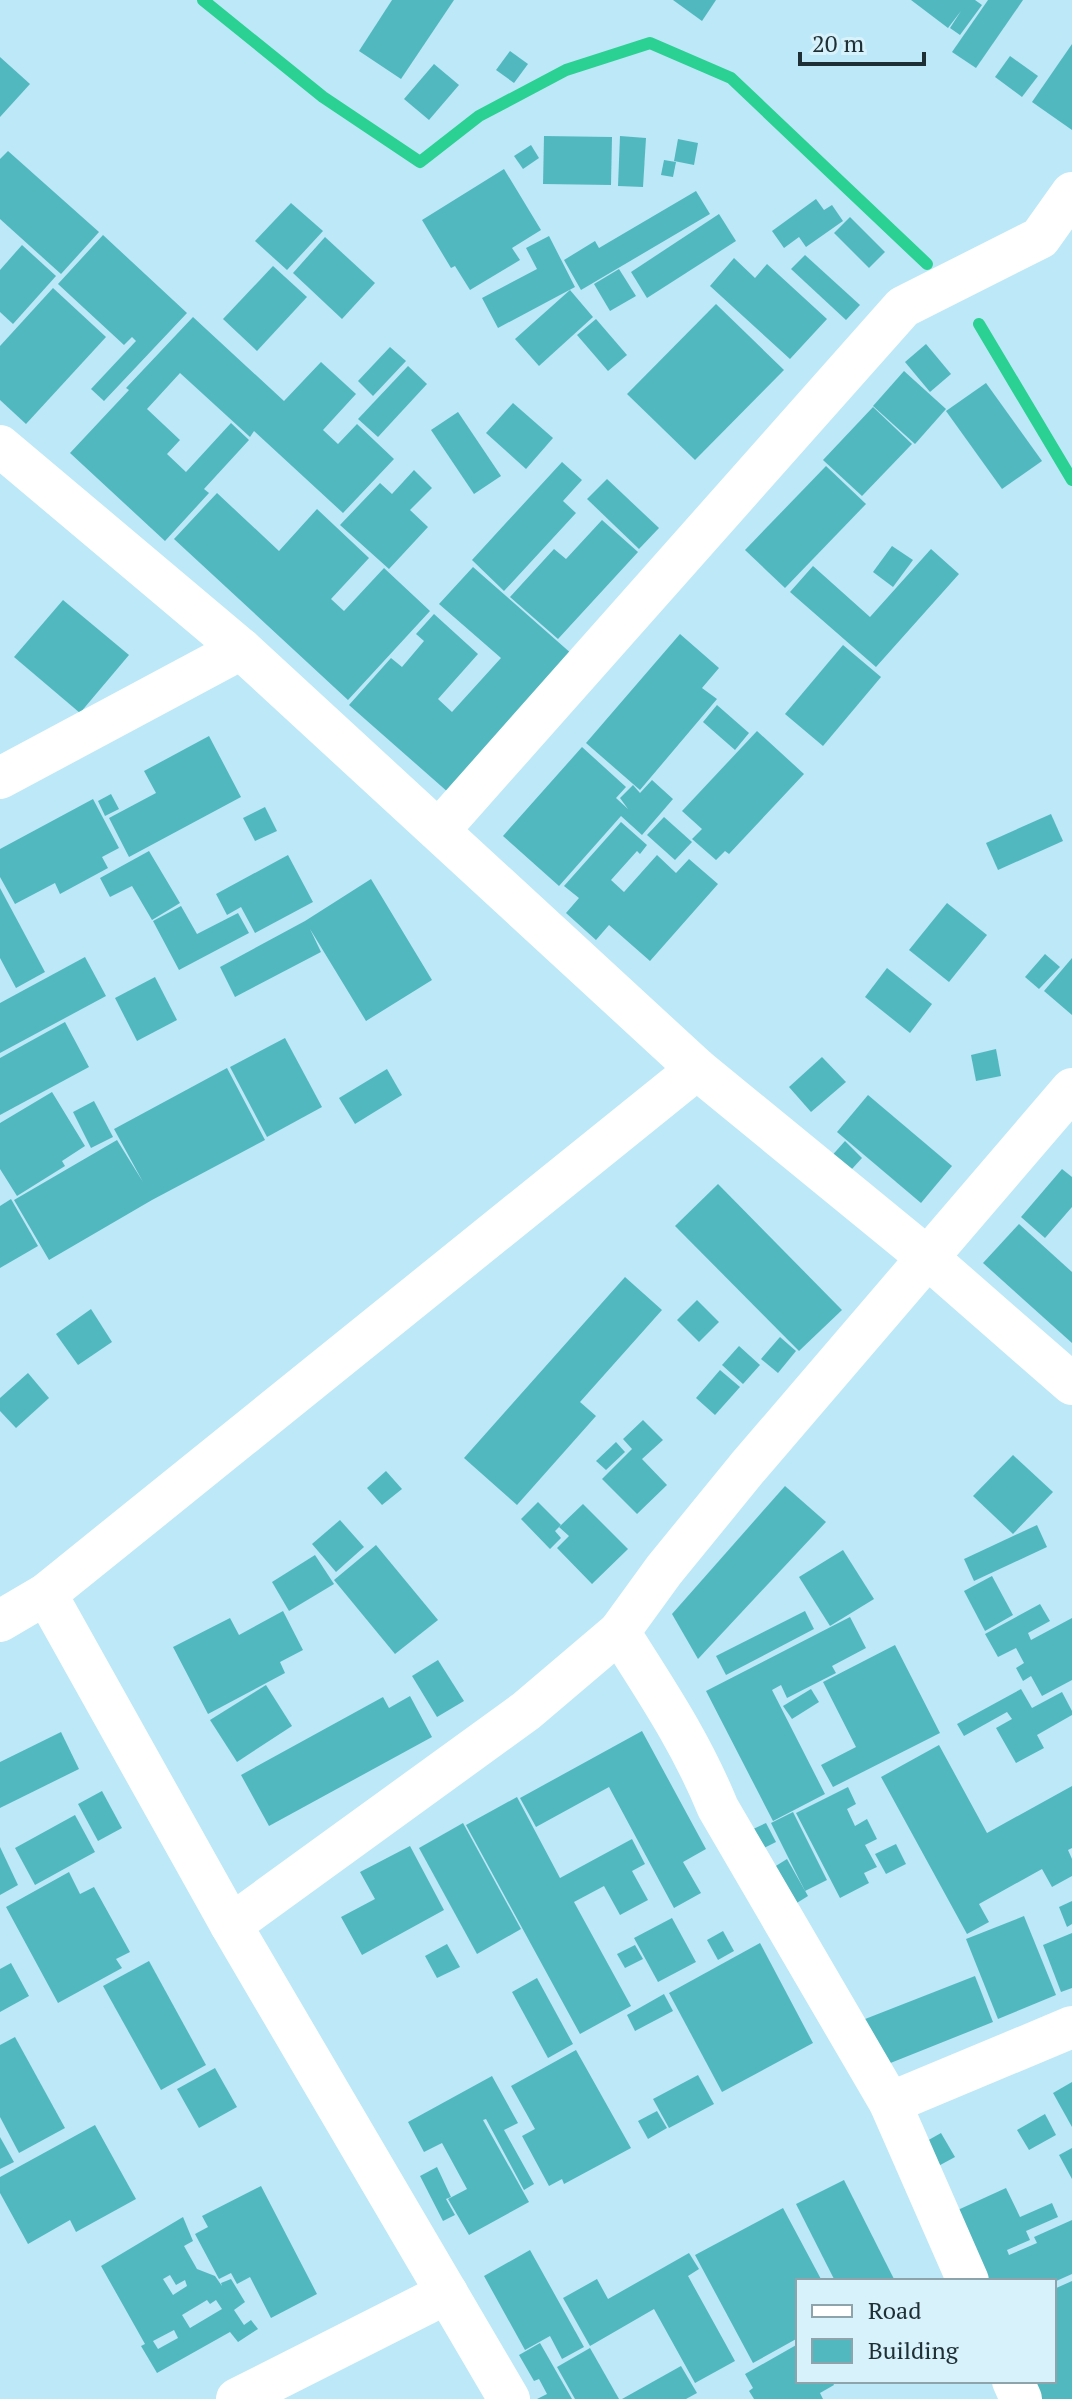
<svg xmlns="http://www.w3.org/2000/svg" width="1072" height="2399" viewBox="0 0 1072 2399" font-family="'PT Serif',serif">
<rect width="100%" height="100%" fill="#bce8f8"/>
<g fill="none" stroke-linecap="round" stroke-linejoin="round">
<g stroke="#2bd093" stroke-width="12">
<path d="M203,0L323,97L420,162L479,116L566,70L650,43L731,78L927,264"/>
<path d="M979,324L1072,480"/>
</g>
</g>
<g fill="#52b8c0" fill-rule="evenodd">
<path d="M392,0H454L401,79L359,51Z"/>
<path d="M673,0H716L702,21Z"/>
<path d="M911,0H975L982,5L960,35L950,28L961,11L948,28Z"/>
<path d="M988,0H1023L976,68L952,52Z"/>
<path d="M1072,44V130L1032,102Z"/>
<path d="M510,51L528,64L514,83L496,70Z"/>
<path d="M1010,56L1038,76L1022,97L995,77Z"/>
<path d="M0,57L30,84L0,117Z"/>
<path d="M434,64L459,85L429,120L404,99Z"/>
<path d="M544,136L612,137L611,185L543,184Z"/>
<path d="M620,136L646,138L643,187L618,186Z"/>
<path d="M678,139L698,143L694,165L674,161Z"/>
<path d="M531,145L539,158L523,169L514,156Z"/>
<path d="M8,151L99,232L61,274L0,219V159Z"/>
<path d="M664,160L676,162L673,177L661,175Z"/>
<path d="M504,169L541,230L512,248L520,260L470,290L455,266L451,268L422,220Z"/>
<path d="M696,191L710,214L581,290L564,260L595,241L599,248Z"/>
<path d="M816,199L824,210L832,205L843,221L806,247L799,237L784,248L772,231Z"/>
<path d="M291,203L323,231L287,270L255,241Z"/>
<path d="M719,214L736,241L647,298L631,272Z"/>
<path d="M850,217L885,252L869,268L834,233Z"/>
<path d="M103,235L187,313L104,401L91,389L136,341L132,337L124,345L58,284Z"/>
<path d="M549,236L575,287L498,328L482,298L537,269L526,248Z"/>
<path d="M325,237L375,283L342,319L293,273Z"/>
<path d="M22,245L56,276L13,324L0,312V270Z"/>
<path d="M805,255L860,305L846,320L791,269Z"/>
<path d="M734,258L755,278L767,264L827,319L790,359L710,286Z"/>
<path d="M273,266L307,297L257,351L223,319Z"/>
<path d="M619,269L636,296L610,311L594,284Z"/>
<path d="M53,288L106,337L26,424L0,400V346Z"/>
<path d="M570,290L593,317L539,366L515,339Z"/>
<path d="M716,304L784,370L695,460L627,394Z"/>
<path d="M193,317L284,401L321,362L356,394L323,430L338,444L357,424L394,459L343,513L254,431L250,437L180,373L147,409L180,440L167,454L186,472L231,423L249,440L204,489L209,493L165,541L70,453L129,390L126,388Z"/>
<path d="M596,319L627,355L608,371L577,335Z"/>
<path d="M926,344L951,374L930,392L905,362Z"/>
<path d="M390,347L406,361L373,396L358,381Z"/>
<path d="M408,366L427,384L378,437L358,419Z"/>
<path d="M904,371L946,409L915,444L873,406Z"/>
<path d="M986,383L1042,461L1002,489L946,411Z"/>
<path d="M513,403L553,438L526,469L486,433Z"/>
<path d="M873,407L912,444L862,496L823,460Z"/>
<path d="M458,412L501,476L474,494L431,430Z"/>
<path d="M562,462L582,480L563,501L576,513L504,591L472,560Z"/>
<path d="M826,466L866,504L785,588L745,550Z"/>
<path d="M414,470L432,488L410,510L428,527L389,569L340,525L380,483L392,494Z"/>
<path d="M607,479L659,528L639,549L587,499Z"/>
<path d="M217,493L279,551L317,509L369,558L331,599L344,611L384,568L430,611L348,700L174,539Z"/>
<path d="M602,520L638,552L558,639L510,597L554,549L566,559Z"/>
<path d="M892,546L913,560L893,587L873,572Z"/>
<path d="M931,549L959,574L876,667L790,592L813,566L870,617Z"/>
<path d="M473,567L573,655L449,793L349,705L391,658L402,667L424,641L416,634L434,614L478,654L438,699L452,712L501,658L439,604Z"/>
<path d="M63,600L129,655L80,713L14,657Z"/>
<path d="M680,634L719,668L702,688L717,699L640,790L586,743Z"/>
<path d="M843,645L881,677L823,746L785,714Z"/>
<path d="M717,705L749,733L735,750L703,722Z"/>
<path d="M757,731L804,774L729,854L725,851L716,860L692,839L702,829L682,811Z"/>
<path d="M209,736L241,797L129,857L109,818L156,793L144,771Z"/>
<path d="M582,747L626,787L616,798L628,809L620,798L633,785L640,793L652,780L673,799L642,835L621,816L559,886L503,836Z"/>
<path d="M111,794L119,809L105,816L98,801Z"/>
<path d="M93,799L119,848L102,857L108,868L60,894L55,883L15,904L0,877V849Z"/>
<path d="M265,807L277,831L255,841L243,818Z"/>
<path d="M1051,814L1063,841L998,870L986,843Z"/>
<path d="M664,817L692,842L675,860L647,835Z"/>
<path d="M621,822L647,845L640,854L637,851L611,880L624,892L657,855L676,873L689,859L718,884L650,961L609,925L596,940L566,913L579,898L564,886Z"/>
<path d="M149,851L180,903L152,920L132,886L110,897L100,878Z"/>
<path d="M288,855L313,902L255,933L241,907L227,915L216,894Z"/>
<path d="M371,879L432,980L366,1021L310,929L321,952L235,997L220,967L305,921Z"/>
<path d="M0,888L45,972L16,988L0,958Z"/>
<path d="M947,903L987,935L949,982L909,950Z"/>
<path d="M181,906L197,934L238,913L249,933L179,970L153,921Z"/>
<path d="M1045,954L1060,967L1039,989L1025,977Z"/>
<path d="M85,957L106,996L0,1053V1003Z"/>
<path d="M1072,958V1015L1044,991Z"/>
<path d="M887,968L932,1004L910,1033L865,997Z"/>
<path d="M155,977L177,1020L137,1041L115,998Z"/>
<path d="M65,1022L89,1067L0,1115V1058Z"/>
<path d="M285,1038L322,1107L267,1137L230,1067Z"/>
<path d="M996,1049L1001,1076L976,1081L971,1055Z"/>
<path d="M822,1057L846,1082L811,1112L789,1087Z"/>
<path d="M227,1068L265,1140L152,1200L49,1260L14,1200L117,1140L143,1182L114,1129Z"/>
<path d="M387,1069L402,1095L355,1124L339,1098Z"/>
<path d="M52,1092L85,1146L62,1161L65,1166L17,1196L0,1169V1123Z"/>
<path d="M868,1095L952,1166L921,1203L837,1132Z"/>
<path d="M94,1101L113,1137L91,1148L73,1112Z"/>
<path d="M845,1141L862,1158L841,1181L828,1160Z"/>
<path d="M1062,1169L1072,1177V1207L1045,1238L1021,1217Z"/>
<path d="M718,1184L842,1310L799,1351L675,1226Z"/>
<path d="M11,1199L38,1246L0,1268V1206Z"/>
<path d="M1019,1224L1072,1272V1343L983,1263Z"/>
<path d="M625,1277L662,1310L580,1402L596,1416L517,1505L464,1458Z"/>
<path d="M697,1300L719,1322L699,1342L677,1320Z"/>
<path d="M91,1309L112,1342L78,1365L56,1334Z"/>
<path d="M780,1337L796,1351L778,1373L761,1359Z"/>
<path d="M739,1346L760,1365L743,1384L722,1365Z"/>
<path d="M720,1370L740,1387L715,1415L696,1398Z"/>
<path d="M28,1373L49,1398L16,1428L0,1411V1398Z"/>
<path d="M643,1420L663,1440L642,1459L667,1485L637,1514L602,1479L632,1449L623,1439Z"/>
<path d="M616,1442L625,1452L606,1470L596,1461Z"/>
<path d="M1013,1455L1053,1492L1013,1534L973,1496Z"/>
<path d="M386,1471L402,1489L382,1505L367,1488Z"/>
<path d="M785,1486L826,1522L698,1659L672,1614Z"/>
<path d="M538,1502L561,1525L555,1531L561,1538L550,1549L521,1519Z"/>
<path d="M583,1504L628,1549L592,1584L557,1548L569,1536L559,1527Z"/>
<path d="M340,1520L364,1547L336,1572L312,1544Z"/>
<path d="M1037,1525L1047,1547L974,1581L964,1559Z"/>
<path d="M376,1545L438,1620L395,1654L334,1580Z"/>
<path d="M843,1550L874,1599L830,1626L799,1577Z"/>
<path d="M315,1555L334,1584L289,1611L272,1582Z"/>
<path d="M992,1576L1013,1615L985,1631L964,1591Z"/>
<path d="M1040,1604L1050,1621L1028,1633L1031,1640L1072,1618V1680L1042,1696L1031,1676L1023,1681L1016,1668L1024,1663L1016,1648L998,1657L985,1634Z"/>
<path d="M283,1611L303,1650L280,1662L285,1673L208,1714L173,1647L230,1618L239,1635Z"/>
<path d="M805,1611L814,1629L726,1675L716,1656Z"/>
<path d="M850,1617L866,1648L832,1666L836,1673L787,1698L781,1685L772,1690L825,1794L773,1821L706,1691Z"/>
<path d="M895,1645L940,1733L833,1787L821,1765L856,1747L823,1682Z"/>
<path d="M438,1660L464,1701L437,1717L412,1676Z"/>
<path d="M266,1685L292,1726L237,1762L210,1720Z"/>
<path d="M811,1689L819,1702L792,1719L783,1706Z"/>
<path d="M1021,1689L1032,1708L1062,1692L1072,1711V1715L1037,1735L1044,1748L1016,1763L996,1728L1012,1719L1007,1712L964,1736L957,1724Z"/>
<path d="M410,1696L432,1737L269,1826L241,1775L383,1697L389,1708Z"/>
<path d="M642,1731L706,1849L683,1862L701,1893L674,1908L609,1787L536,1827L520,1798Z"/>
<path d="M61,1732L79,1769L0,1808V1762Z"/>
<path d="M939,1745L987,1833L1072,1786V1848L1068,1850L1072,1859V1876L1052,1887L1042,1869L979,1904L989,1922L967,1934L881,1777Z"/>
<path d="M848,1787L856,1804L847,1809L855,1826L867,1819L877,1839L865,1845L877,1867L864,1873L869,1883L840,1898L796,1813Z"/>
<path d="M102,1791L122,1828L98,1841L78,1804Z"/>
<path d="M517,1797L560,1878L632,1839L645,1864L632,1871L648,1900L620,1915L604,1886L574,1902L631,2006L580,2034L466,1825Z"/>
<path d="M793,1812L827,1880L805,1891L771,1823Z"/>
<path d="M75,1815L95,1852L35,1885L15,1848Z"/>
<path d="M463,1823L521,1929L477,1954L419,1848Z"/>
<path d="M766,1823L776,1842L760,1850L751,1830Z"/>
<path d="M896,1844L906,1864L886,1874L875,1854Z"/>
<path d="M410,1846L444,1910L362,1955L341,1917L375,1899L360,1872Z"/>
<path d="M0,1847L18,1885L0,1895Z"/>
<path d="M787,1859L808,1896L792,1906L771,1869Z"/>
<path d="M69,1872L80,1894L94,1887L130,1952L116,1959L122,1968L58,2003L6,1907Z"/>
<path d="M1072,1901V1924L1067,1927L1059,1907Z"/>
<path d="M1024,1916L1056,1995L998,2019L966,1939Z"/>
<path d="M672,1918L696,1962L658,1982L634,1938Z"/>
<path d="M723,1931L734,1951L718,1960L707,1940Z"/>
<path d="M1072,1933V1988L1061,1992L1043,1945Z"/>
<path d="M760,1943L813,2043L722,2092L669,1993Z"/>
<path d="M447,1944L460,1967L437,1978L425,1956Z"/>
<path d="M635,1945L643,1959L625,1968L617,1954Z"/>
<path d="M149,1961L206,2065L161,2090L103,1986Z"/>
<path d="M11,1963L29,1996L0,2012V1969Z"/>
<path d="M975,1976L993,2022L878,2068L860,2021Z"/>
<path d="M537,1978L573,2044L548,2058L512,1992Z"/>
<path d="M664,1994L673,2011L635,2031L627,2015Z"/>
<path d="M15,2037L65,2128L19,2153L0,2117V2045Z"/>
<path d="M576,2050L631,2148L564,2184L562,2179L549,2186L522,2136L535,2129L511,2086Z"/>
<path d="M215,2068L237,2107L199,2128L177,2089Z"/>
<path d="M698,2075L714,2104L669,2128L653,2099Z"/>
<path d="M492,2076L518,2123L504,2130L534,2184L524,2190L486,2119L483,2120L529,2202L469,2235L448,2199L467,2189L442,2143L424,2152L408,2122Z"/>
<path d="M1072,2082V2127L1053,2093Z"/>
<path d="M657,2111L667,2128L648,2139L638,2121Z"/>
<path d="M1045,2114L1056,2135L1029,2150L1017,2130Z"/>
<path d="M95,2125L136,2199L76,2232L70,2220L28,2244L0,2193V2177Z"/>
<path d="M941,2133L955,2157L931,2170L918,2146Z"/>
<path d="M0,2137L14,2162L0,2169Z"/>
<path d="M1072,2148V2179L1059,2155Z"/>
<path d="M437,2167L451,2197L446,2199L455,2215L443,2221L420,2176Z"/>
<path d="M844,2180L895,2281H835L796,2204Z"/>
<path d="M261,2186L317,2294L271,2318L250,2277L237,2284L231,2273L219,2279L195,2234L208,2227L202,2216Z"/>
<path d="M1006,2188L1020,2217L1052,2203L1058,2217L1026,2231L1030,2240L1007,2250L1009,2255L1037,2243L1034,2237L1072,2220V2274L1054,2282L978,2281L949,2214Z"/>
<path d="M783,2208L822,2281H798V2338L753,2363L695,2255Z"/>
<path d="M183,2217L193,2241L184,2246L197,2269L215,2276L222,2286L221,2283L231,2279L245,2302L234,2310L244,2325L251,2320L258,2329L238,2342L230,2332L157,2373L141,2346L145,2344L101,2266ZM170,2275L176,2285L185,2280L187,2286L173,2295L163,2279ZM207,2300L210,2304L216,2300L222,2309L190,2328L182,2315ZM174,2330L178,2338L158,2349L153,2341Z"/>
<path d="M530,2250L584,2347L562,2359L550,2336L525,2350L484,2276Z"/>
<path d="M689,2253L699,2269L688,2276L735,2361L695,2383L654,2309L590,2346L563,2298L597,2279L608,2299Z"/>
<path d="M1072,2281V2399H1039L1031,2381H1054V2289Z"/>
<path d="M540,2343L572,2399H537L547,2394L539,2379L534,2381L519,2355Z"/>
<path d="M798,2344V2381H832L834,2385L820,2393L823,2399H754L749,2391L753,2388L745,2374Z"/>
<path d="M590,2348L619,2399H575L557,2367Z"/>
<path d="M681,2366L697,2393L686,2399H622Z"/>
</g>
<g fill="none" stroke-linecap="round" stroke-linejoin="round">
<g stroke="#fff" stroke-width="42">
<path d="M0,446L241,649L697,1069L929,1259L1072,1384"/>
<path d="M0,778L241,649"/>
<path d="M439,830L903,307L1040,238L1072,193"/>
<path d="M46,1594L231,1925L509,2399"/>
<path d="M0,1621L46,1594L697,1069"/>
<path d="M619,1632C657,1692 691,1742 718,1808L890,2103L968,2281"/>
<path d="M231,1925L526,1711L619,1632L664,1570L748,1467L1072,1089"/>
<path d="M890,2103L1072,2027"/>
<path d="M1013,2381L1021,2399"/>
<path d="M237,2399L447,2293"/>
</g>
</g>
<rect x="796" y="2279" width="260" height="104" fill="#d8f2fb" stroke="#8ea4ac" stroke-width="2"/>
<rect x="812" y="2305" width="40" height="12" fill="#ffffff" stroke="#8ea4ac" stroke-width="2"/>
<text x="868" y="2319" font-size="24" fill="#1e2f35">Road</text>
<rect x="812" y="2339" width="40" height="24" fill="#52b8c0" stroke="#8ea4ac" stroke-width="2"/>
<text x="868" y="2359" font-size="24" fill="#1e2f35">Building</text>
<path d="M800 52v12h124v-12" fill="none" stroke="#1e2f35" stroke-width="4"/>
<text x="812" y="52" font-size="24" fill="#1e2f35" stroke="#d8f2fb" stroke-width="6" paint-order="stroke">20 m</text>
</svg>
